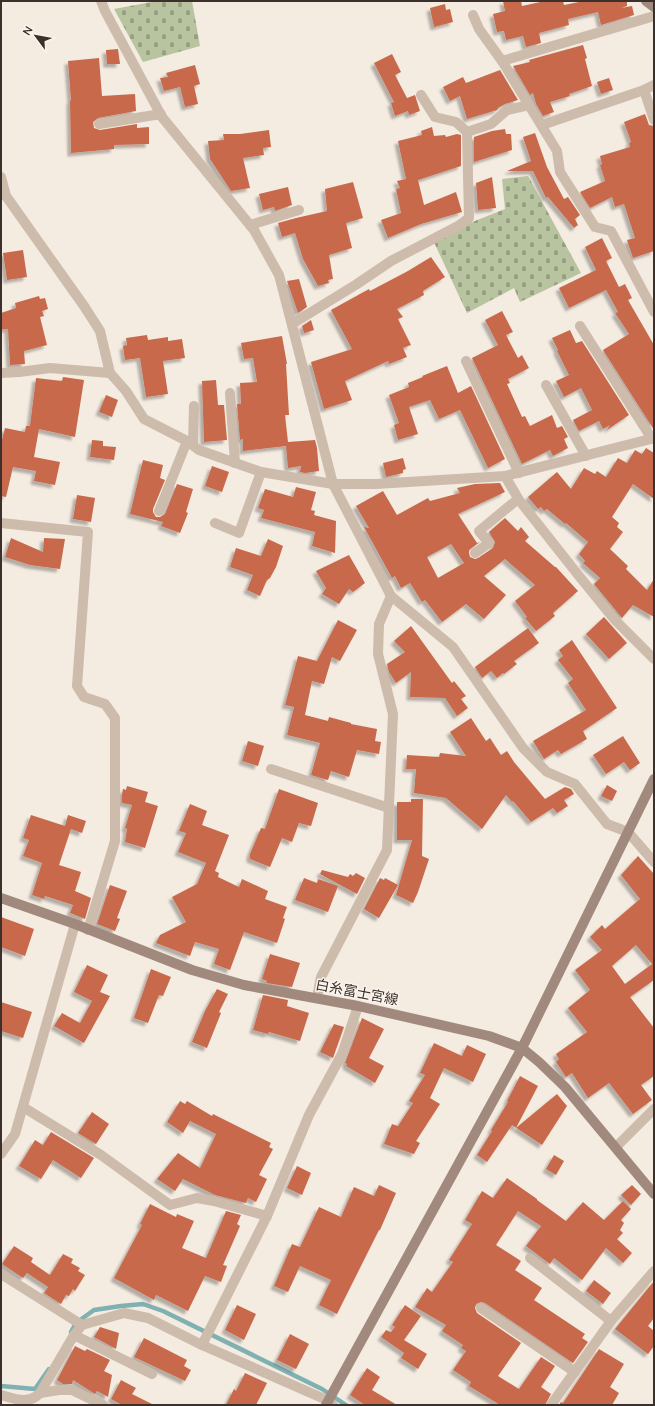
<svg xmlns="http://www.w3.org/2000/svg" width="655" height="1406" viewBox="0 0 655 1406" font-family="'Nunito Sans','Noto Sans JP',sans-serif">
<defs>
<pattern id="cemetery-stones" width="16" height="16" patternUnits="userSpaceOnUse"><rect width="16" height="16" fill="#b8c4a0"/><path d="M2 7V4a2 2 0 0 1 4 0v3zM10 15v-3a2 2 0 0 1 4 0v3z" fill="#97a083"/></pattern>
<filter id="shadow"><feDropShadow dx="-3.5" dy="3.5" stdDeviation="1" flood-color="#0004"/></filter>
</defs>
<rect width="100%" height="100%" fill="#f4ebe1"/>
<g fill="url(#cemetery-stones)">
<path d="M157,1H192L200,46L143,62L114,9Z"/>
<path d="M528,176L581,273L520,302L514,288L467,313L432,238L505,209L502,179Z"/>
</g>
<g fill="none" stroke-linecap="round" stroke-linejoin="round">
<g stroke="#7fb0b2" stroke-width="4.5">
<path d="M71,1332L76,1323L94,1310L121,1306L143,1304L163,1311L322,1389L346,1405"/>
<path d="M1,1386L35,1389L49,1369"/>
</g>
</g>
<g fill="#c8694b" fill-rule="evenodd" filter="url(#shadow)">
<path d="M503,1H521L522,6L545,1H563L564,5L584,1H627V6L621,8L632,6L634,15L601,25L598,12L568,19L569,25L539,33L541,43L526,47L523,36L506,40L504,31L497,32L493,14L505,11Z"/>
<path d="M445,4L446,10L450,9L453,22L434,27L430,8Z"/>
<path d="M583,45L587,58L585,59L592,86L569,94L570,96L550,102L554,112L543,116L536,104L533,93L530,95L513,66L530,62L529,60L543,56Z"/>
<path d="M118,49L120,64H107L106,50Z"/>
<path d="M392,54L401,72L395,75L407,98L415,95L420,111L409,115L408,111L395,116L391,103L394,102L374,63Z"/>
<path d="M99,58L102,96L135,94L136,111L98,118L93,122L94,128L100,130L137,124V128L149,127V144L114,145V149L71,153L70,101L71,100L68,61Z"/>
<path d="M195,65L200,84L194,86L198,104L185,107L180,87L164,91L160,78L168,77L166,73Z"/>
<path d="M500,70L518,100L505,104L498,108L497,110L467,119L460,96L450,101L443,87L463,77L466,83Z"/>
<path d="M609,78L613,90L601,94L597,82Z"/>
<path d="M645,114L649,125L654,126V251L633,258L627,240L635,238L624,204L615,207L612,197L590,208L580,192L605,181L600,165L602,164L600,156L630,147L629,143L631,142L624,122Z"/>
<path d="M432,127L434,136L445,135L446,137L457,134L461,135V166L418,180L424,205L456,192L462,212L421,224L388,238L381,220L401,213L396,189L400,188L397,181L406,179L398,141L422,135L421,131Z"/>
<path d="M505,129L506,134H511L512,150L474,162V137L492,131Z"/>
<path d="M269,130L271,147L263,148L264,155L243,158L250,188L231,191L210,159L208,141L224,140L223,134H240Z"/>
<path d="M535,133L547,167L564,199L568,197L580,215L575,219L578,225L574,228L548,197L546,198L533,171H507L531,161L523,137Z"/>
<path d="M492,177L496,208L478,210L476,183Z"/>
<path d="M353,182L363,218L346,223L352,248L329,255L333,279L328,280L329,283L318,286L303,259L295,233L282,237L278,223L296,218L327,211L325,189Z"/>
<path d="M288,187L292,205L275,211L274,207L263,210L259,194Z"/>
<path d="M602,238L612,258L606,261L619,287L625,284L632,298L628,300L654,345V430L603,350L629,334L615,313L618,312L606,290L569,308L559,288L596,270L585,247Z"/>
<path d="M23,250L27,277L7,280L3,253Z"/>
<path d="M431,257L445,277L423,291L424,295L397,309L403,317L398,319L411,345L403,348L407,357L389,364L388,361L345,381L352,400L324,409L311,362L352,349L331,310L369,289L370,291L408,271Z"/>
<path d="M299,279L307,307L298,313L287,281Z"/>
<path d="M39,296L40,299L45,298L48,309L42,311L44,316L40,317L47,345L24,351L25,364L10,365L8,329H1V313L16,308L15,303Z"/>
<path d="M502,311L513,332L506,335L518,358L522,355L529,368L508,379L510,383L507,384L522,417L525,416L530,426L552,415L557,428L562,426L568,437L564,439L568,448L553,456L550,450L522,464L472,358L498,345L485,320Z"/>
<path d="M311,320L314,330L304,333L302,326Z"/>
<path d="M570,330L576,343L582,341L629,415L607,430L610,425L603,429L599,421L579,431L573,420L592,410L581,388L564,397L556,381L569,375L557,351L558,350L552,338Z"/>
<path d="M147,335L148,340L168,337V341L182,339L185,358L163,361L168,394L146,397L140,358L125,360L123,346L127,345L126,338Z"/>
<path d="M282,336L287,364H286L289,415H285L288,442L315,440L317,448L319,471L305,473L300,472L301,466L288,468L286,446L243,451V439L240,440L237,404H241L240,383L257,382L253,358L244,359L241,343Z"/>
<path d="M447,366L458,393L471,386L505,459L488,468L460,410L439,419L430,400L409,407L418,434L398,440L394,425L399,423L389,395L409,387L408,383L423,377L422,376Z"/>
<path d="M63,377L84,380L75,437L39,429L34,457L60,462L55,485L34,481L36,471L13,467L6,497L1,496V444L5,428L25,432L26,426H30L36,378L62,381Z"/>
<path d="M216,380L218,405H224L227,440L204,442L202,381Z"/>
<path d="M106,395L118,400L112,417L99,412Z"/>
<path d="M92,440L103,441V446L116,447L114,460L90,457Z"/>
<path d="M646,448L654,453V499L633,484L612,517L619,523L617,527L623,532L610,549L628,566L626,569L647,590L654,579V617L633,605L622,618L594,584L600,578L583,563L585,561L579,554L588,542L566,523L565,524L547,509L544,511L541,507L538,509L528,497L557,472L571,489L584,468L595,474L597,471L606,477L618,458L627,463L635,450L642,454Z"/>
<path d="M403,458L406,469L403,470V473L386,477L383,463Z"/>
<path d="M143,460L163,465L160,478L165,480L153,509V512L156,517H160L165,514L177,484L193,489L186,512L188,513L180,533L161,526L163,522L130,514Z"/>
<path d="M212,466L229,472L222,492L205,486Z"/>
<path d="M500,483L505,492L458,514L477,543L480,542L469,550V553L470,557L475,559L478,558L493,548L495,542L489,532L505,518L518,531L521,527L529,537L525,541L555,567H556L578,591L553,613L555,616L536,631L525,618L527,617L515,601L535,585L505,559L484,576L506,595L484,619L466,604L442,622L425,600L422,602L410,583L401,588L395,576L392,578L364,527L369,528L356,506L383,491L397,515L428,498L430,501L460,493L457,488L475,484ZM451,544L464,563L438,578L427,557Z"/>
<path d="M296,487L316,492L311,510L315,511L314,515L336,521L335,553L312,546L315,532L261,518L264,510L258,508L265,489L293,497Z"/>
<path d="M77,495L95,498L91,522L73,519Z"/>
<path d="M11,538L43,552L44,538L65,539L60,569L30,565L5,557Z"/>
<path d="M268,539L283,546L276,567L270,578L267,580L260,596L247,590L253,575L230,567L236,548L261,556Z"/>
<path d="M349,555L365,583L353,592L349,589L339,604L322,594L326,588L316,571Z"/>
<path d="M604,617L627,643L609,659L586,634Z"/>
<path d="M338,620L357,630L340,661L332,657L324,684L312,681L305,715L328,721L329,717L351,723V724L377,729L375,741L381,742L379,754L357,750L349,777L331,771L328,780L311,775L320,743L287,735L294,707L285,705L298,656L317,661Z"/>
<path d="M411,626L452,683L454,681L466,696L461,699L468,708L457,716L445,698L410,697L411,672L396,683L389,672L387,664L405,652L394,641Z"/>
<path d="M528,628L539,643L514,661L517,664L504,674L503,673L497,678L491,671L482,678L475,667Z"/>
<path d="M572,640L617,708L583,731L587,739L561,754L558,750L544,759L533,741L586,710L568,683L573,679L558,660L563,656L559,650Z"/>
<path d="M471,718L486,741L490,738L501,755L507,751L514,762L545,799L565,787L571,789L574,794L564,800L568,806L557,813L553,808L531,822L513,801L512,802L506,795L482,829L446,798L414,793L416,769H406L407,755L439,757L440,753L466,756L450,732Z"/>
<path d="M623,736L640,763L630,770L624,762L606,774L593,755Z"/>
<path d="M248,741L264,746L258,766L242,761Z"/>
<path d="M607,785L617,791L612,801L601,796Z"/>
<path d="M127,786L148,792L145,802L158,806L145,848L125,842L127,829L125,828L132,805L122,803V795L123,789L126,790Z"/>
<path d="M279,789L318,803L311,826L299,823L292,842L282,838L270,867L250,859V854L261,828L265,829Z"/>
<path d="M411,799H423L422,856L429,859L418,892L413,903L396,895L412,840H397V802H411Z"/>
<path d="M190,804L207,811L202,825L229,835L215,871L219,873L218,877L239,887L242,879L268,891L265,899L287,907L283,918L285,919L277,943L244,932L230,970L214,964L219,949L195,942L190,956L156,943L160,935L186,922L172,897L197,884L206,863L178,852L186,833L179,831Z"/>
<path d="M31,815L65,826L68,815L86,821L82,833L71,829L59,865L81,872L75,891L91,898L85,919L70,913L73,905L45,896L44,899L32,895L42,863L23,856L29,840L23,838Z"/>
<path d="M638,856L654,874V980L630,997L654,1028V1076L641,1085L652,1100L633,1114L609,1083L588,1098L572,1073L566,1077L556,1062L559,1059L556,1054L587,1032L568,1008L590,990L575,970L602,950L590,937L602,925L605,929L640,899L621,875ZM636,945L652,964L625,984L612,966Z"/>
<path d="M322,870L348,877L350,874L353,876L356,873L365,878L357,894L320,874Z"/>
<path d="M304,878L317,883L318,879L338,886L328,912L295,900Z"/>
<path d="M380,878L384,880L385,878L398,885L379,918L364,909Z"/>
<path d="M110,885L127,891L117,918L120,919L115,931L97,924Z"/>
<path d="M1,917L34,929L25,956L1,947Z"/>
<path d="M270,954L300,963L292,987L266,983L267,981L262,979Z"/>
<path d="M87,965L108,975L100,992L110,996L84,1043L54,1026L62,1013L80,1023L92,1001L74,992Z"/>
<path d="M151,969L171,977L163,996L159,995L148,1023L134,1018Z"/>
<path d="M217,989L228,994L219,1012L221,1013L207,1048L192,1042L205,1011Z"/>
<path d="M263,995L288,1000L287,1006L309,1013L300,1041L269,1032L268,1034L253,1030Z"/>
<path d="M1,1002L32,1012L23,1038L1,1031Z"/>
<path d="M362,1018L384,1029L369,1058L384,1066L375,1083L346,1066L347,1064L345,1063Z"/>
<path d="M334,1024L344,1027L333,1058L320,1052Z"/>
<path d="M434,1043L462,1056L467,1045L486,1054L473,1082L444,1068L430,1098L440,1104L416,1141L420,1143L414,1154L384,1144L392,1124L398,1126L413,1103L409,1101L425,1075L420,1073Z"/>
<path d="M520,1076L538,1086L516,1128L557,1094L567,1106L542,1145L512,1125L487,1162L477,1155L492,1131L491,1130L508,1102L507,1101Z"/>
<path d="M180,1101L185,1104L187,1101L212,1116L213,1114L271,1143L269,1147L273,1149L259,1175L267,1179L256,1202L248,1198L246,1203L215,1195L183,1179L175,1191L157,1179L178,1153L200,1168L216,1134L190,1121L183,1133L167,1122Z"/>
<path d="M92,1112L109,1124L96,1144L78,1133Z"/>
<path d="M51,1132L94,1158L81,1178L53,1160L41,1179L19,1166L35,1140L43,1145Z"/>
<path d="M554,1155L564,1161L556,1175L546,1169Z"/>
<path d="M297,1166L311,1173L302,1195L287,1188Z"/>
<path d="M507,1178L537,1199V1200L566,1221L583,1202L604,1220L623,1201L631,1209L621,1220L624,1223L620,1230L623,1233L617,1239L632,1253L623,1263L606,1248L582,1280L554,1258L550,1264L526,1246L541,1226L518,1211L496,1245L521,1261L515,1270L542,1288L534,1300L585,1334L582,1338L588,1342L573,1363L485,1303L481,1302L476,1304L475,1308L477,1313L521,1343L498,1376L519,1389L541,1357L555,1366L541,1387L551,1394L545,1405H500L469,1386L471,1382L453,1370L466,1351L461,1348L463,1345L442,1331L446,1325L415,1307L427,1288L432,1292L453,1262L449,1260L472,1224L465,1220L482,1191L493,1198Z"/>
<path d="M379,1185L396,1193L380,1230H379L337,1314L319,1305L331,1280L300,1266L288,1292L274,1286L292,1244L300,1247L319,1207L341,1217L354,1187L374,1196Z"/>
<path d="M632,1185L641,1194L631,1205L621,1195Z"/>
<path d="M150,1204L176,1217L177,1214L194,1221L182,1248L206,1258L226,1211L241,1215L237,1224L240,1226L223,1265L227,1266L221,1282L205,1276L188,1311L156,1295L154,1300L114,1278L142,1225L140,1224Z"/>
<path d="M14,1246L33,1258L31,1262L50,1275L63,1254L73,1259L71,1263L80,1268L78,1271L85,1275L75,1291L73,1289L69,1296L66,1295L61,1304L44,1293L48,1287L27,1273L23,1278L2,1264Z"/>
<path d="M594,1280L611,1293L603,1304L586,1291Z"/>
<path d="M654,1281V1318L648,1326L654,1331V1346L648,1354L615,1329Z"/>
<path d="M237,1305L256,1314L244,1340L225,1330Z"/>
<path d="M405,1305L421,1316L404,1340L427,1354L418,1369L401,1358L404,1353L381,1337L386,1330L391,1332L395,1327L392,1325Z"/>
<path d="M100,1327L119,1333L116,1349L94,1337Z"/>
<path d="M290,1334L309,1344L296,1369L277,1360Z"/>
<path d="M144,1338L187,1360L184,1366L191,1370L185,1381L134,1357Z"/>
<path d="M75,1346L85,1351L87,1349L110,1360L104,1371L112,1375L108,1397L97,1391L95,1394L73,1380L72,1384H63L57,1380Z"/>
<path d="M599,1349L624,1364L610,1387L619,1393L612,1405H559L561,1402L563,1403Z"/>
<path d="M367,1368L380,1377L372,1390L397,1405H365L350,1395Z"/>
<path d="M245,1373L267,1383L256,1405H226L234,1389L236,1391Z"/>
<path d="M121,1380L136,1388L132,1394L154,1405H122L111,1399Z"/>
</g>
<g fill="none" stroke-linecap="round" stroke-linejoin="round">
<g stroke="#cdbbac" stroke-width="10">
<path d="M101,1L105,11L162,117L254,230L279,275L333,484L391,596L453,647L523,748L547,772L575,784L607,824L628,832L654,862"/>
<path d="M473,15L479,29L502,61L557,151L560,172L595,227L611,231L654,312"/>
<path d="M502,61L654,16"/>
<path d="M644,90L654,120"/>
<path d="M99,124L161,114"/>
<path d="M542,125L644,90L654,85"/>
<path d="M467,132L491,124L507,110L529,105"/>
<path d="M1,177L6,196L84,306L100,331L110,373L126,391L144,419L187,441L199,450L261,472L333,484H376L505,476L654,438"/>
<path d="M250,225L299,210"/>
<path d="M292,324L357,284L391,261L458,226L469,218L467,132L456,122L435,117L421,95"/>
<path d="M580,326L652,439"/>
<path d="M466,361L519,473"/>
<path d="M1,373L19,372L50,368L110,373"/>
<path d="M546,385L586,456"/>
<path d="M230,393L235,463"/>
<path d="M193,445L194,406"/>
<path d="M505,476L519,500L579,576L615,620L654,659"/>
<path d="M159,511L187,441"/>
<path d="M1,523L88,532L77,686L84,697L105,704L115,718V841L88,930"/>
<path d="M215,523L239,533L261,472"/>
<path d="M475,553L489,543L479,531L518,499"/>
<path d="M271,769L389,808"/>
<path d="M317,998L321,977L387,850L393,714L378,654L379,624L391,596"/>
<path d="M23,1107L101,1155L170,1205L197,1198L214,1201L267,1216"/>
<path d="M616,1147L654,1109"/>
<path d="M1,1154L15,1134L75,924"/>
<path d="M530,1258L611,1321"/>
<path d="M1,1274L82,1325L124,1313L148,1318L202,1345L329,1401L333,1405"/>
<path d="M481,1308L575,1372"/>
<path d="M74,1335L152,1374"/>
<path d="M202,1345L267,1216L309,1115L342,1054L358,1006"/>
<path d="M40,1393L59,1390H72L103,1405"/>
<path d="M1,1395C15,1399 29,1405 40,1393L74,1335L82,1325"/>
<path d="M551,1405L611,1321L654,1271"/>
</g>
<g stroke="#a18a7d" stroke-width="10">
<path d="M646,1L654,7"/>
<path d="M1,898L75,924L192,970L244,985L358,1006L489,1036L522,1048L539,1062L565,1087L654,1194"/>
<path d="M326,1405L522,1048L654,779"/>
</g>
</g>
<g text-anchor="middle" stroke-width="3" stroke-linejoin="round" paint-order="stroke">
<g font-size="14" fill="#3b302b" stroke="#fbf5ee">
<text transform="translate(357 992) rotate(11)" y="5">白糸富士宮線</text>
</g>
</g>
<rect width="655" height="1406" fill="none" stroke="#3b302b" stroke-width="4"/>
<g transform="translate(36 36) rotate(302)" stroke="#fbf5ee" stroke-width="3" paint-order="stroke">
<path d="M0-3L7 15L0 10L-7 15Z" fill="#3b302b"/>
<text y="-6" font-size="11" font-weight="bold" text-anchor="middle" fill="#3b302b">N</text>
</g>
</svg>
